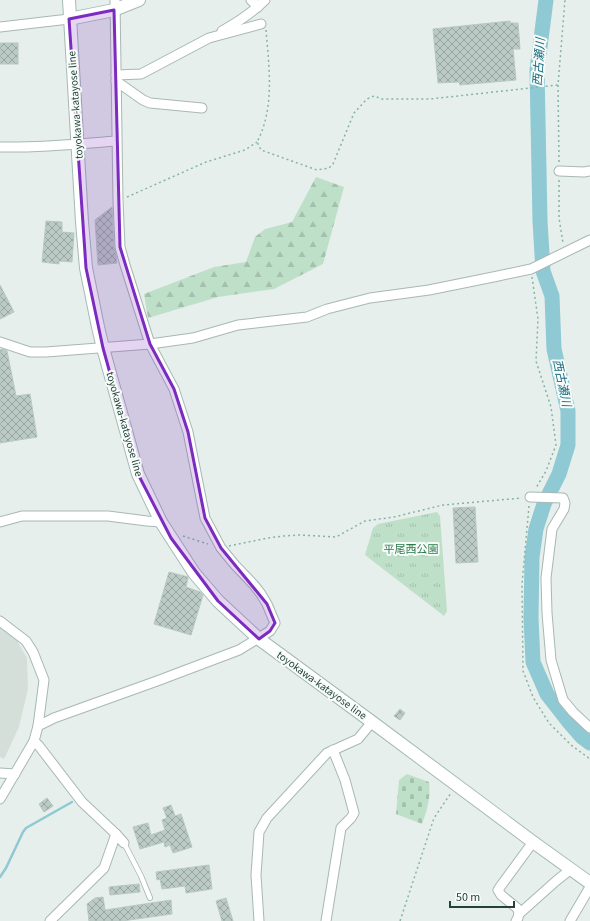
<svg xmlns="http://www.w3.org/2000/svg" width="590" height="921" viewBox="0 0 590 921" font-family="'Source Sans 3','Noto Sans JP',sans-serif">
<defs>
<pattern id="grass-tufts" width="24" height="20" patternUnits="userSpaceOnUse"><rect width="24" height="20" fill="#bfe0c8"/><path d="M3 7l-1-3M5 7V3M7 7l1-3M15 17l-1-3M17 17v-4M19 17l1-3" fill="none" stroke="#a4c1ad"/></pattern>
<pattern id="forest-firs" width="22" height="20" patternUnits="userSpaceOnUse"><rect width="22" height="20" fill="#bfe0c8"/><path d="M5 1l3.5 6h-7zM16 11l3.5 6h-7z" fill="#a4c1ad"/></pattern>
<pattern id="cemetery-stones" width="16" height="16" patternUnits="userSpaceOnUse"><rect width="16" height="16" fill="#bfe0c8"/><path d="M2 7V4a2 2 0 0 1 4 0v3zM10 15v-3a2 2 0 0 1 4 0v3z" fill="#a4c1ad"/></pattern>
<pattern id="building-cross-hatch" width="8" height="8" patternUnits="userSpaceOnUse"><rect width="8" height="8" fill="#bbcac4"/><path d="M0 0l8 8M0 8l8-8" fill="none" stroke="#98a6a0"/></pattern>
</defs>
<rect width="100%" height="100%" fill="#e6efeb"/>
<path fill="#d4dfda" d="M0,627L16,639L27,658L28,689L19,727L4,759L0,757Z"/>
<path fill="url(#grass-tufts)" d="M437,512L440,516L447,611L444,616L365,555L373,528L378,524Z"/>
<path fill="url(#forest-firs)" d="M316,177L344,187L323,264L274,289L218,297L148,318L144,294L214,267L246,262L255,237L265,229L292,222Z"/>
<path fill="url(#cemetery-stones)" d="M407,774L429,782C431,796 427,811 422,824L396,814L399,780Z"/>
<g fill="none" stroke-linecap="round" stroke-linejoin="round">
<path stroke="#8ec9d4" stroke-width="2.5" d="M0,877L6,868L23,832L26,828L72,802"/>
<path stroke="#8ec9d4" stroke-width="15" d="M546,0L537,70L540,221L543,271L552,296L554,349L568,411V445L559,474L544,504L536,529L532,557L531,618L533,662L547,694L568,721L582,737L590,743"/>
</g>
<g fill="url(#building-cross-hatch)" stroke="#b8c9c2">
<path d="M510,21V23H518L520,49H513L516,80L460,85L459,82L438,83L433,29Z"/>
<rect x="0" y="43" width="18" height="21"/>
<path d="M112,207L114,247L116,255L117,263L98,265L95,220Z"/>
<path d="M46,221L62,222V232L74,233L72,262L59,261V264L42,262Z"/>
<path d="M0,285L14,312L0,319Z"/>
<path d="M3,349L7,351L16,396L30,394L37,437L0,443V398H1L0,392V350Z"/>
<path d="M475,507L478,562L456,563L453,508Z"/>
<path d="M169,572L188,577V578L186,587L200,592L203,595L191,635L154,624Z"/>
<path d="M400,709L405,713L400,720L394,716Z"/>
<path d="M47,798L53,806L44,812L39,804Z"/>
<path d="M171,805L175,816L181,814L192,847L173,853L170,845L165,847L164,842L140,849L133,827L148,823L151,835L165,830L162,820L167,818L163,808Z"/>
<path d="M209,865L212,889L186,893L185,886L162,889L160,879L157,880L156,872Z"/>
<path d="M139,884L140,892L110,895L109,887Z"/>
<path d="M103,897L105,910L171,900L172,914L122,921H89L87,904L95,898Z"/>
<path d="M226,898L233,921H222L216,901Z"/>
</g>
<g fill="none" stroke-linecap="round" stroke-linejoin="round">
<defs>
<path id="lane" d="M124,843L141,876L150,898"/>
<g id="street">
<path d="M251,0L258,7"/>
<path d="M0,27L69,19"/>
<path d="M222,31C238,22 252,13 265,0"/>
<path d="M116,75L141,74L209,38L261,24"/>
<path d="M116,81L143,100L150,103L202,108"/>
<path d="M0,147C39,148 78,144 116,141"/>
<path d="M559,171L584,172L590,171"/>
<path d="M0,342L30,352H46L150,344L193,338L238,325L307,317L327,309L370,298L429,290L498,276L531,269L590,240"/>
<path d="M530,497L563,498L565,503L564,509L552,529L546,578L547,613L551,660L563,700L573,712L590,728"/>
<path d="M0,522L22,516H108L147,521L161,522"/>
<path d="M0,621L26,641L33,652L44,680L38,726L34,741L0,799"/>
<path d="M38,726L54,718L157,681L239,650L270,631L275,623L267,604L261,594L254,585L235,565L221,548L205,518L188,432L174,389L150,344L125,265L120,247L118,201L115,0"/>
<path d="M34,741L39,746L82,802L116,834L124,843"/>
<path d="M0,773L15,774"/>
<path d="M519,914L556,881L571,869"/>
<path d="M50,921L104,868L116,834"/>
<path d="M259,921L256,875L259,832L267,818L327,753L358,739L372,722"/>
<path d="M326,921L341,828L351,818L354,813L345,780L333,750"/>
<path d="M516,921L518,918L519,911L517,908L501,895L498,890L500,887L533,842"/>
<path d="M570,921L590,887"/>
</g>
<g id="secondary">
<path d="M69,0L82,222L86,268L98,327L103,348L138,474L161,522L194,573L218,601L259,639L372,722L533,842L590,883"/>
<path d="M69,19L114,10L139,0"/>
</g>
</defs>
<use href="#lane" stroke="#a8b8b2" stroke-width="6"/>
<use href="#street" stroke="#a8b8b2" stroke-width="11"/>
<use href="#secondary" stroke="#a4bbb3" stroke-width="14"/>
<g stroke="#86b3a5" stroke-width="1.5" stroke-dasharray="2 3" stroke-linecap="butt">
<path d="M266,30C269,67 275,108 257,142L261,150L317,170L329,168L333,164L354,113L367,99L374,96L382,99H430L558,85"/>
<path d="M559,162L558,85L565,0"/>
<path d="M559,180V218L563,243"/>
<path d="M127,197L206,162L245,150L257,142"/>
<path d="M532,277L538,319L536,361L551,407L556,445L546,471L536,488"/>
<path d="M529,506L522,584L523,671L533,697L549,723L571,745L590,759"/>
<path d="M183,536L208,544"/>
<path d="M229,546L268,538L284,536L300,535L336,537L365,521L394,517L443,505L522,498"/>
<path d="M400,921L434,818L451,793"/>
</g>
<use href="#lane" stroke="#fff" stroke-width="4.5"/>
<use href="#street" stroke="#fff" stroke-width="9"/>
<use href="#secondary" stroke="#fff" stroke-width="12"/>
</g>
<path fill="#7b2cbf" fill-opacity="0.2" stroke="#7b2cbf" stroke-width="3" stroke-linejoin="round" d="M114,10L120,247L150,344L174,389L188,432L205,518L221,548L267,604L275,623L270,631L259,639L218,601L171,538L138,474L103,348L86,268L69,19Z"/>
<g text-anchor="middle" stroke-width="4" stroke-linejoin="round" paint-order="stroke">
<g font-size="11" fill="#24423a" stroke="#f7fbf9">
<text transform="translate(75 105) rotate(-94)" y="4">toyokawa-katayose line</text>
<text transform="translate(125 424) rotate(74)" y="4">toyokawa-katayose line</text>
<text transform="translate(322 685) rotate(36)" y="4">toyokawa-katayose line</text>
</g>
<g font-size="11" fill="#2d7a4b" stroke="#f7fbf9">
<text x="411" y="553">平尾西公園</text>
</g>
<g font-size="12" font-style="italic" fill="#1c6f80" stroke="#f7fbf9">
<text transform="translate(539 62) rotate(-86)" y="4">西古瀬川</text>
<text transform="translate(562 383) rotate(78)" y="4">西古瀬川</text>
</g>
</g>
<path d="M450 901v6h64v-6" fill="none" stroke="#24423a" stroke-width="2"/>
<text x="456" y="901" font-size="12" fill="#24423a" stroke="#f7fbf9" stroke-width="3" paint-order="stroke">50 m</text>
</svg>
